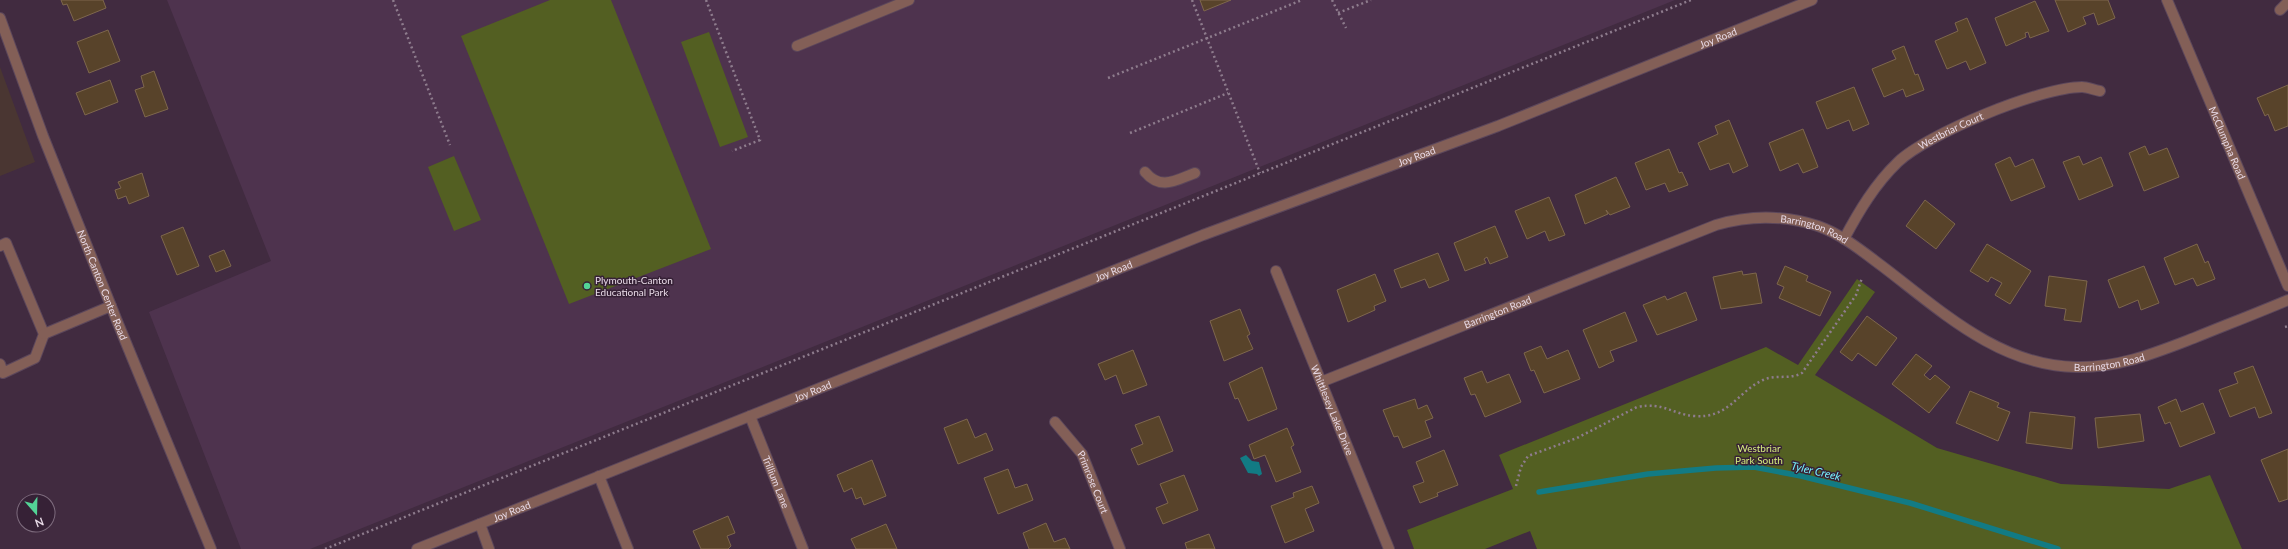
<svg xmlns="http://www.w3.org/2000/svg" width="2288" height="549" viewBox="0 0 2288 549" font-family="Lato,sans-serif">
<rect width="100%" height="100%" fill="#412b40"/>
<path fill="#4a3632" d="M0,67L35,162L0,176Z"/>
<path fill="#4e334e" d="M167,0H1675L310,549H241L149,312L271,261Z"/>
<g fill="#535f22">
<path d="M550,0H611L711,249L569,304L461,36Z"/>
<path d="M709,32L748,137L720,147L681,42Z"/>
<path d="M454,156L481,220L454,231L428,167Z"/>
<path d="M1857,279L1875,292L1815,375L1937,448L2061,484L2169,489L2210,475L2242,549H1537L1530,531L1485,549H1414L1407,530L1513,489L1499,455L1766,347L1798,365Z"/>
</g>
<path fill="#127b84" d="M1246,455L1252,461L1259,462L1262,474L1259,476L1257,474L1248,473L1240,458Z"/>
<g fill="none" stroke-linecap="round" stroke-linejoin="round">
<path stroke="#127b84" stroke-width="5.5" d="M1539,492L1648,474L1716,468L1754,467L1801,476L1910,503L2058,549"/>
</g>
<g fill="#58432a" stroke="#7e674d">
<path d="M61,0H103L106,8L74,21L67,4L63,5Z"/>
<path d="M1200,0H1231L1204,11Z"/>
<path d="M2055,0H2108L2115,18L2098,25L2094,13L2083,17L2086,24L2068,32Z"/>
<path d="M2035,1L2049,31L2030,38L2028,32L2025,33L2026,37L2006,46L1995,18Z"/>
<path d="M1967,18L1986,63L1970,70L1966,61L1947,69L1935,41L1958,31L1955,23Z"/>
<path d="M108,30L120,61L89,73L77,42Z"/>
<path d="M1904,46L1915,75L1918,74L1924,90L1906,97L1903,89L1884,97L1872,69L1896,59L1892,51Z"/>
<path d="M154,71L168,109L145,117L135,90L144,87L141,76Z"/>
<path d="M110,80L118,102L85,115L76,93Z"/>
<path d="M2288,85V126L2275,131L2268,114L2265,116L2257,98Z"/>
<path d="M1854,87L1869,124L1853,131L1849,120L1827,129L1816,102Z"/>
<path d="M1729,120L1748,166L1733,173L1729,163L1710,170L1698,143L1718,134L1715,126Z"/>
<path d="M1803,129L1818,167L1803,173L1798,163L1780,171L1769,143Z"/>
<path d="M2145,146L2149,155L2167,148L2179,177L2144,191L2129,153Z"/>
<path d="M1669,149L1679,173L1682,172L1688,185L1669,192L1665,183L1646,190L1635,163Z"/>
<path d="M2079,156L2083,165L2101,157L2113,186L2079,200L2063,162Z"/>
<path d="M2010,157L2015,167L2033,159L2045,187L2011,201L1995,164Z"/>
<path d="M142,173L149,196L129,204L126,196L118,199L115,190L121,188L118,182Z"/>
<path d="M1616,177L1630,207L1610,215L1606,210L1608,214L1585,224L1575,195Z"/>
<path d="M1549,197L1565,235L1549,241L1545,231L1527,239L1515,211Z"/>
<path d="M1925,200L1955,224L1936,249L1906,226Z"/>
<path d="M1495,226L1508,257L1490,264L1487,257L1484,259L1486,263L1465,271L1454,243Z"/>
<path d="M183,227L199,266L177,275L161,236Z"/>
<path d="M1987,244L2031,271L2010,304L1995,295L2002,283L1991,277L1988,282L1970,271Z"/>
<path d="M2197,244L2205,263L2208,261L2215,279L2197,286L2193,278L2175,285L2164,258Z"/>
<path d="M224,250L231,266L216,272L209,256Z"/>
<path d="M1438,253L1449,280L1429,288L1425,279L1401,288L1394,270Z"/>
<path d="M1785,266L1808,276L1806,281L1831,292L1820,316L1779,298L1784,287L1777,284Z"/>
<path d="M2144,266L2159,303L2141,310L2138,300L2119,308L2108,280Z"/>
<path d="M1742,271L1743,275L1756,273L1762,303L1721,309L1713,277Z"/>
<path d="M1375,274L1386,301L1374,306L1375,310L1348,322L1337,290Z"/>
<path d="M2049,276L2087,281L2081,322L2064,320L2066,309L2045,306Z"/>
<path d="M1686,292L1697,320L1657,335L1643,305L1665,296L1667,300Z"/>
<path d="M1240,309L1250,334L1247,336L1253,349L1224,361L1210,321Z"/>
<path d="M1625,312L1637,341L1610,351L1614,361L1599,368L1583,330Z"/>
<path d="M1867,316L1897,338L1876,366L1858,353L1852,361L1840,352Z"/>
<path d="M1541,346L1547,359L1568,350L1580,379L1544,393L1534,370L1531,371L1524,353Z"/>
<path d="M1133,350L1147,385L1123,394L1116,375L1105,380L1098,364Z"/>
<path d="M1916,354L1932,366L1924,375L1930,380L1935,375L1950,387L1929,413L1892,384Z"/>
<path d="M2253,366L2272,413L2259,418L2255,407L2230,417L2219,390L2238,383L2234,373Z"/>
<path d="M1262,367L1277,409L1248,421L1238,398L1235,399L1229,383Z"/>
<path d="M1482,371L1487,383L1509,374L1521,402L1485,417L1475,394L1471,395L1464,378Z"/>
<path d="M1970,391L1999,403L1997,407L2010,412L1998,441L1956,423Z"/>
<path d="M1415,399L1418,409L1427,405L1433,418L1425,421L1431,437L1403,448L1398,436L1394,437L1383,410Z"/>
<path d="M2176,399L2181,412L2203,403L2215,433L2180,447L2170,422L2165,424L2158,407Z"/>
<path d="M2030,412L2075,417L2072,449L2026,443Z"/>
<path d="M2140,414L2144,441L2098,448L2095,418Z"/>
<path d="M1159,416L1173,451L1138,465L1131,449L1143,444L1135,425Z"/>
<path d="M967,419L975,438L986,433L993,450L958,464L944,428Z"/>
<path d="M1287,428L1294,445L1291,447L1301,472L1276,482L1265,455L1254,459L1249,445Z"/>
<path d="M2288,449V499L2279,502L2261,460Z"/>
<path d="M1444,450L1458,485L1437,493L1438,496L1420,503L1413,486L1424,482L1416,462Z"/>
<path d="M872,460L886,496L864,505L861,497L856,499L852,488L844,492L837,475Z"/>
<path d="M1008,469L1015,488L1027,484L1033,500L998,514L984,478Z"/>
<path d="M1184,475L1198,510L1163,524L1156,508L1168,503L1160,484Z"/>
<path d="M1312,486L1319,503L1305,509L1314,531L1285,543L1271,506L1294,497L1293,493Z"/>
<path d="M728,516L735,533L727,536L731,546L728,549H701L693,531Z"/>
<path d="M1046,523L1054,542L1065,538L1070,549H1029L1023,533Z"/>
<path d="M886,524L897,549H856L851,539Z"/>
<path d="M1209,534L1215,549H1187L1185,543Z"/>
</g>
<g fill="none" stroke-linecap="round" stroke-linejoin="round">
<defs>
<g id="service">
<path d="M797,46L909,0"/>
<path d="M1145,172C1161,191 1176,180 1195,173"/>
<path d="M0,246L6,243L44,334L35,358L3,373L0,364"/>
<path d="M44,334L111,306"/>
<path d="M599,476L628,549"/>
<path d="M480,524L489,549"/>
</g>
<g id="minor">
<path d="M2280,10L2288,2"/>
<path id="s1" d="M0,18L43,136L117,321L211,549"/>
<path id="s2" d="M1844,239C1859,211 1875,184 1898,162C1927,134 2041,87 2082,87C2087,87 2094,90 2100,91"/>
<path id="s3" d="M1276,271L1389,549"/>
<path id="s4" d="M1321,382L1716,225C1750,215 1784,215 1818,226C1841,234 1862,251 1882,266C1940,310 1999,366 2076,367C2119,368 2155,353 2194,338C2226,325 2257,313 2288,300"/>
<path id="s5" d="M750,416L803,549"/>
<path id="s6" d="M1055,422L1082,454L1120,549"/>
</g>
<g id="tertiary">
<path id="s7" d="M2167,0L2288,286"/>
<path id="s8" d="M417,549L1203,235L1498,126L1812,0"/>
</g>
</defs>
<use href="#service" stroke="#5c475b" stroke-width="12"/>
<use href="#minor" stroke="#5c475b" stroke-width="12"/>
<use href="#tertiary" stroke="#5c475b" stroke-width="12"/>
<g stroke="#8e7c8d" stroke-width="2.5" stroke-dasharray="2 3" stroke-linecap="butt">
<path d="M393,0L450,145"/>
<path d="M706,0L760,140L732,151"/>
<path d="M1192,0L1260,173"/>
<path d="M1332,0L1346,28"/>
<path d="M1338,13L1371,0"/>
<path d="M1108,78L1302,0"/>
<path d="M1130,133L1228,93"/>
<path d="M2285,327L2288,326"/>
<path d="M1516,486L1521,467L1528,456L1577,438L1637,407C1665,402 1671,414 1694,416C1729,419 1737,392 1763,380C1776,374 1790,380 1802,373L1856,295L1862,278"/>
<path d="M325,549L1691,0"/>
</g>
<use href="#service" stroke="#835f57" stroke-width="10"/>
<use href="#minor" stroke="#835f57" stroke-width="10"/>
<use href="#tertiary" stroke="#835f57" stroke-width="10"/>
</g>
<circle fill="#53d396" stroke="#362136" stroke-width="1.5" cx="587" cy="286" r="4"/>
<g text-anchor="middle" stroke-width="3" stroke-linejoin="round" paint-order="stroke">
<g font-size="10" fill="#e8dae7" stroke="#362136">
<text dy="4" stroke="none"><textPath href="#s8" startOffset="1398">Joy Road</textPath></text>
<text dy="4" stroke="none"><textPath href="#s2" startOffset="156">Westbriar Court</textPath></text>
<text dy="4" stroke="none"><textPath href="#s7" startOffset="155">McClumpha Road</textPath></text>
<text dy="4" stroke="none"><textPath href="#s8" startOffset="1074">Joy Road</textPath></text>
<text dy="4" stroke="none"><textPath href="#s4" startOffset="526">Barrington Road</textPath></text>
<text dy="4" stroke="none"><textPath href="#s8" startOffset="750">Joy Road</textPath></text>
<text dy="4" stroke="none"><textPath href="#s1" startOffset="286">North Canton Center Road</textPath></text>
<text dy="4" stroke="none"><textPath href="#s4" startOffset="190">Barrington Road</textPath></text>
<text dy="4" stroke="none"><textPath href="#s4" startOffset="861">Barrington Road</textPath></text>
<text dy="4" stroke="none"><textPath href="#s8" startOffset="426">Joy Road</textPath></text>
<text dy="4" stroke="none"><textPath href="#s3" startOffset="150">Whittlesey Lake Drive</textPath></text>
<text dy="4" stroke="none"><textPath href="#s5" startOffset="71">Trillium Lane</textPath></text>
<text dy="4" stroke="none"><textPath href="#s6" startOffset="72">Primrose Court</textPath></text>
<text dy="4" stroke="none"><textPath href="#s8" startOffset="102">Joy Road</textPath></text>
</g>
<g font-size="10" fill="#e8dae7" stroke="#362136" text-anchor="start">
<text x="595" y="284">Plymouth-Canton<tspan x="595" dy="12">Educational Park</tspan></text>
</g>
<g font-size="10" fill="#d6ed7e" stroke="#362136">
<text x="1759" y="452">Westbriar<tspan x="1759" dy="12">Park South</tspan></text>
</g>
<g font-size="11" font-style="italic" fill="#76f1fd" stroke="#362136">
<text transform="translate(1816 471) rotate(13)" y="4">Tyler Creek</text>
</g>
</g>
<g transform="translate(36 513) rotate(160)"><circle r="19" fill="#362136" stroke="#7d6b7d"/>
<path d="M0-3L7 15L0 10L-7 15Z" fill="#53d396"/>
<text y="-6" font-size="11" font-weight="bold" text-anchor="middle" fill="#e8dae7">N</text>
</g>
</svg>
